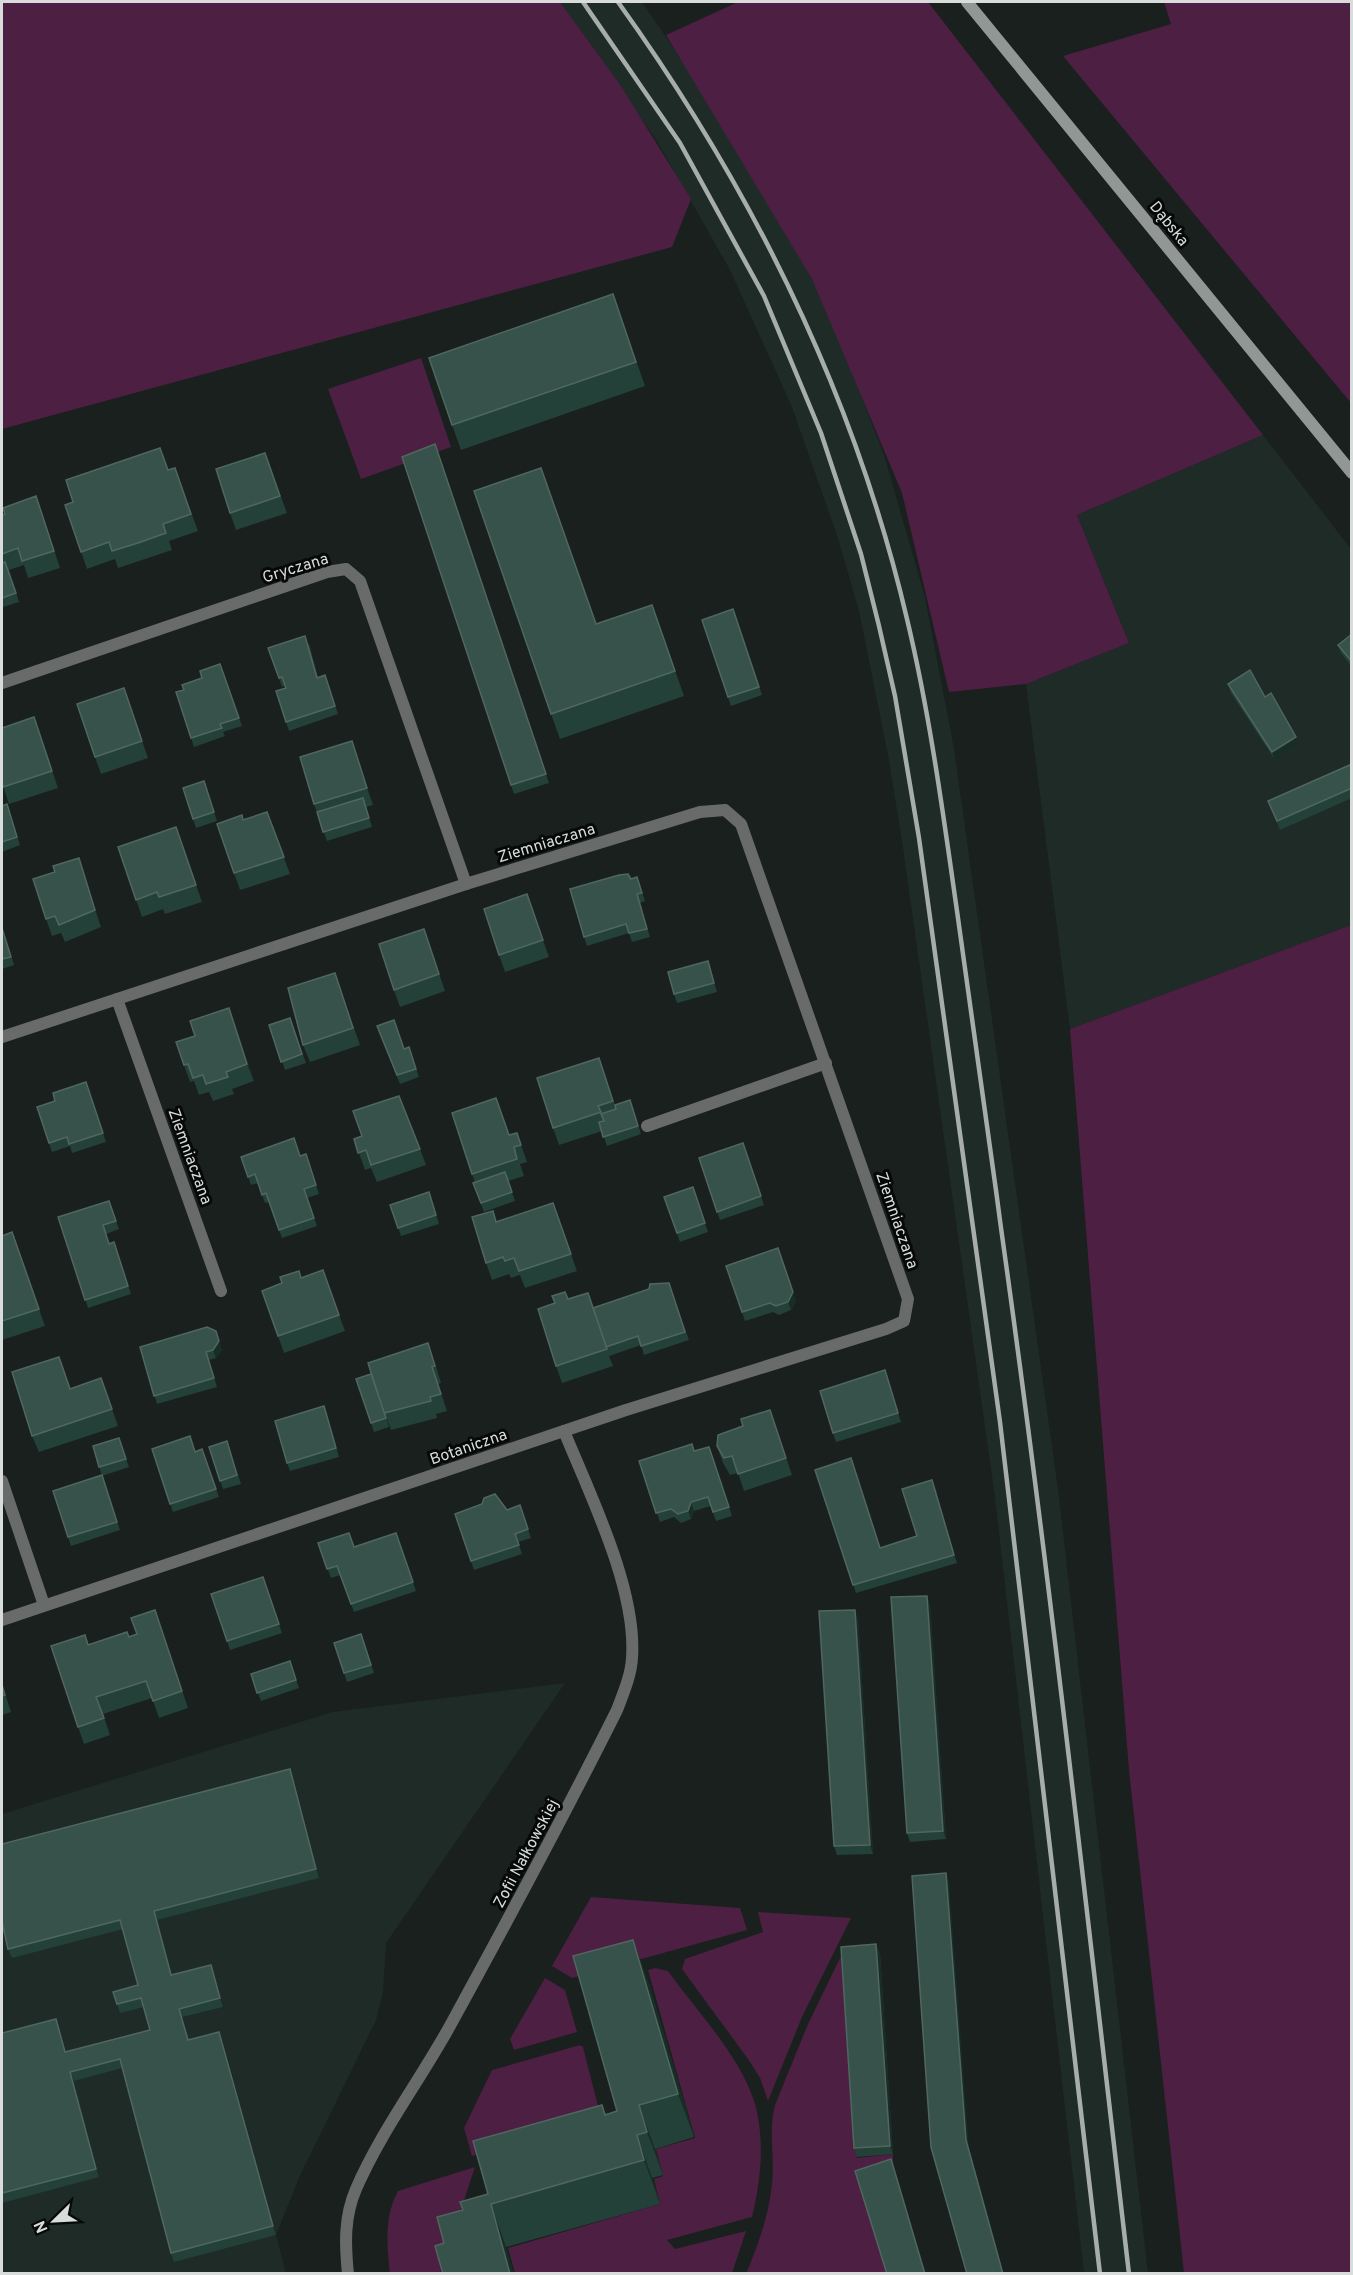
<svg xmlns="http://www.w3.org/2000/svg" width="1353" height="2275" viewBox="0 0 1353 2275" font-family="Overpass,sans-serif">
<rect width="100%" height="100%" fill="#19201d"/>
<g fill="#1e2b27">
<path d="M560,2H642L713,106L794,241L830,316L884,455L925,597L954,749L1058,1489L1148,2273H1084L995,1497L902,841L888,755L859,611L838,538L792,407L730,270L657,141Z"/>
<path d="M1263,435L1351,549V925L1070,1029L1026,684L1129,643L1077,515Z"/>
<path d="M565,1683L386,1943L383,1992L376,2020L299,2178L276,2235L286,2273L2,2274V1814L333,1712Z"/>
</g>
<g fill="#4c1f43">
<path d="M2,2H560L621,86L691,199L672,247L2,429Z"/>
<path d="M738,2H928L1263,435L1077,515L1129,643L1026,684L949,692L902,493L812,279L666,35Z"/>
<path d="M1164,2H1351V403L1063,56L1171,24Z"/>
<path d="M421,358L451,447L361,479L328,389Z"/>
<path d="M1351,925V2273H1184L1129,1770L1070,1029Z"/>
<path d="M591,1897L740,1908L747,1930L572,1978L552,1966Z"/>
<path d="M758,1912L851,1918L802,2017L768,2101L760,2078L748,2059L682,1969L685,1959L763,1932Z"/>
<path d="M841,1956L857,2158L893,2154V2166L858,2179L887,2273L746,2274C758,2245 769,2215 772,2184C775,2157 768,2131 775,2105L808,2024Z"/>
<path d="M655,1968L668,1971C696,2010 738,2054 753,2098C766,2135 761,2181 752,2217L667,2240L675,2249L746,2231L732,2273H515L508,2248L660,2204L654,2179L663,2176L656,2149L695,2138L648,1970Z"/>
<path d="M545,1978L565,1990L577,2032L514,2050L510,2039Z"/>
<path d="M580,2045L583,2047L599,2110L596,2119L472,2156L464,2128L492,2070Z"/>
<path d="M475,2167L440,2273L390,2274C387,2245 384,2217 398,2191Z"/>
</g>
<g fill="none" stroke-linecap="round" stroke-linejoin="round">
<g stroke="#686b6a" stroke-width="12">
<path d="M2,683L327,572L346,569L360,581L466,884"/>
<path d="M117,999L221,1291"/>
<path d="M2,1037L466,884L700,812L725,810L741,824L908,1299L904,1321L886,1329L626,1410L2,1620"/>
<path d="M647,1126L826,1063"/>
<path d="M2,1481L44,1605"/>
<path d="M348,2274C345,2244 344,2217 356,2189C381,2131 421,2079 451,2024C508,1920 564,1816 617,1710C623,1694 631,1676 632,1658C637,1589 590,1495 564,1431"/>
</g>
<path stroke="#929795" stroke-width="12" d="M967,2L1352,473"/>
<g stroke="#a7adab" stroke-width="4.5">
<path d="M583,2L680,143L764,296L821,433L861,554L879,626L895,696L919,838L1000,1422L1100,2274"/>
<path d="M618,2C753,190 854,393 907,619C930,715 943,813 957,911C972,1016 987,1122 1001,1228C1050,1575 1088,1924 1129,2274"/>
</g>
</g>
<g fill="#234138">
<path d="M613,294L645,386L461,450L452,425Z"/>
<path d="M435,444L549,783L514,794L402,457Z"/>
<path d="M265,453L287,513L236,530L230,513Z"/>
<path d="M175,468L198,531L169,541L172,550L118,568L115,559L87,569L65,505Z"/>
<path d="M42,513L60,568L28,578L24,565L9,570L19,602L3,607L2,604V515Z"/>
<path d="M652,605L684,696L560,739L551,714L596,624Z"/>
<path d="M733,609L762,695L731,706L702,620Z"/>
<path d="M1352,634V667L1341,653L1338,645Z"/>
<path d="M309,644L318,677L325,675L338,714L289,731L286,722V688L285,686L282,687L268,648Z"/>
<path d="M220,664L242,726L223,732L225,736L194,747L176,692L184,690L202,678Z"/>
<path d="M1228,684L1299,745L1275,760L1231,693Z"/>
<path d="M124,688L148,758L101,774L95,757Z"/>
<path d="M34,717L58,788L9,804L2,783Z"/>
<path d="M352,741L373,805L366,807L372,827L327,841L314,804Z"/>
<path d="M1352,764V798L1280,830L1268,801Z"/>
<path d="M204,781L217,821L196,828L183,788Z"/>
<path d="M7,804L20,845L2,852V806Z"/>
<path d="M267,812L290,874L240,890L234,873L243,820Z"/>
<path d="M176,827L202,902L165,914L163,909L142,917L118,847Z"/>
<path d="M79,858L101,927L65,942L61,933L52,936L46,919L55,872Z"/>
<path d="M637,877L645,901L640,903L650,937L632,942L629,933L587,946L584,937L631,879Z"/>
<path d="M527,894L549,957L505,972L499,955Z"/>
<path d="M2,927L14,965L2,969Z"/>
<path d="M424,929L445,991L400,1007L394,990Z"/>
<path d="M708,961L717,992L677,1003L674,994Z"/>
<path d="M335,973L360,1045L310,1062L303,1045Z"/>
<path d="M229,1008L254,1081L232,1089L234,1094L213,1101L209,1092L199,1095L194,1081L190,1082L184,1065L195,1036Z"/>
<path d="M290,1018L306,1063L285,1070L269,1025Z"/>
<path d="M380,1035L404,1049L409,1047L419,1077L400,1084Z"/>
<path d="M605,1075L615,1105L633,1109L641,1134L607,1146L602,1131L559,1145L553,1128Z"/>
<path d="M86,1082L106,1142L72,1153L70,1146L52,1152L37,1107L55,1101Z"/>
<path d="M517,1133L527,1162L520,1164L524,1176L508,1181L515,1201L484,1212L473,1183H475L472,1174L509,1135Z"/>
<path d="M354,1139L420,1149L426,1165L377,1182L371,1168L365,1170Z"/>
<path d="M743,1143L764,1205L720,1220L699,1158Z"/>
<path d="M306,1154L319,1194L307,1198L317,1226L282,1238L269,1202L265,1203L258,1183L251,1185L241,1157L301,1156Z"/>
<path d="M693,1187L708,1232L680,1242L664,1197Z"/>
<path d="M109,1201L119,1229L106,1234L109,1244L114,1242L131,1294L88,1308L58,1217Z"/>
<path d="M432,1201L439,1224L401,1236L390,1205Z"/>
<path d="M553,1203L577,1271L525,1288L520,1275L511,1278L509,1274L492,1280L486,1263L493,1211L497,1222Z"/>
<path d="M12,1232L45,1326L2,1340V1236Z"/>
<path d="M726,1266L796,1301L791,1310L779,1315L773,1312L745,1321Z"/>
<path d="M323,1270L345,1331L284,1353L262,1291Z"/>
<path d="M669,1283L689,1340L644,1355L641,1345L609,1356L613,1366L562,1383L556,1366L568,1299L593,1308Z"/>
<path d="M140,1347L222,1350L216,1358L209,1360L217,1387L157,1404Z"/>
<path d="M434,1360L441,1383L438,1384L447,1411L436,1414L437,1418L391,1430L386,1416L389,1427L374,1432L356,1379Z"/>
<path d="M101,1378L118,1426L39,1452L32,1436L70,1389Z"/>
<path d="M888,1379L901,1422L836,1442L833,1433Z"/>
<path d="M770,1410L792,1475L744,1491L738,1473L730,1475L723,1463L717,1446L743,1426Z"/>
<path d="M327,1415L339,1457L290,1471L287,1463Z"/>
<path d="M119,1438L129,1467L102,1476L93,1446Z"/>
<path d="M227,1441L241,1484L223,1489L209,1447Z"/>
<path d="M709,1447L732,1516L716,1521L711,1506L694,1511L691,1519L681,1523L674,1517L660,1522L639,1461L694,1451Z"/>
<path d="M152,1449L195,1451L202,1449L219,1497L173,1512Z"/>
<path d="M815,1470L880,1548L917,1536L935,1488L957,1563L856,1593Z"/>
<path d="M105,1484L120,1530L71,1546L68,1537Z"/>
<path d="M520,1505L531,1538L518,1542L522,1554L474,1570L455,1514L507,1510Z"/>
<path d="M396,1533L416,1591L354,1612L340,1575L331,1578L318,1543L354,1547Z"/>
<path d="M263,1577L282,1633L230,1650L211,1594Z"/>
<path d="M927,1596L930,1604L946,1839L910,1842L907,1833Z"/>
<path d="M858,1618L873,1854L837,1855L834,1846Z"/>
<path d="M161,1627L188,1708L159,1718L152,1698L103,1714L110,1735L84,1744L78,1727L85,1635L89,1645L129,1637Z"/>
<path d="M361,1634L374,1673L347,1682L344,1673Z"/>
<path d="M290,1661L299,1688L261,1701L251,1674Z"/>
<path d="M2,1684L11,1712L2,1715Z"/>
<path d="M290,1769L293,1778L319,1878L157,1920L172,1975L211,1965L223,2007L182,2017L189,2040L219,2032L276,2235L174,2262L171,2253L122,2068L74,2081L99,2177L2,2203V2033L59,2028L66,2052L150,2030L144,2007L120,2013L117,2004L138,1985L123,1929L12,1958L8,1949Z"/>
<path d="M880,1953L893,2154L857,2157L854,2148Z"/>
<path d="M649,1983L694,2137L655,2149L663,2175L652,2178L660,2204L506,2247L444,2243L463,2210L488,2194L602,2105L606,2114L617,2111Z"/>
</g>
<g fill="#172d26">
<path d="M1296,737L1299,745L1275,760L1272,752Z"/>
<path d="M352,741L358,758L373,805L367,788Z"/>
<path d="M79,858L85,875L101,927L95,910Z"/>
<path d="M229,1008L235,1025L254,1081L247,1064Z"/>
<path d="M778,1248L796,1301L791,1310L788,1302Z"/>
<path d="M216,1331L222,1350L216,1358L213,1350Z"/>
<path d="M932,1480L935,1488L957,1563L954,1555Z"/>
<path d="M691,1502L694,1511L691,1519L688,1511Z"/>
<path d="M927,1596L930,1604L946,1839L943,1831Z"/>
<path d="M855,1610L858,1618L873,1854L870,1845Z"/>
<path d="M290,1769L293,1778L319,1878L316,1869Z"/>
<path d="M946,1873L949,1882L969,2148L1004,2274L966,2140Z"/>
<path d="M154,1911L157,1920L174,1984L171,1975Z"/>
<path d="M633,1940L649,1983L694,2137L678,2094Z"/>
<path d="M876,1944L880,1953L893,2154L890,2146Z"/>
<path d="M211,1965L214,1974L223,2007L220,1998Z"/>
<path d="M219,2032L223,2041L276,2235L273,2226Z"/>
<path d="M70,2072L74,2081L99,2177L96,2169Z"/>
<path d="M639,2105L655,2149L663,2175L647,2132Z"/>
<path d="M637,2135L652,2178L660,2204L644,2160Z"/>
<path d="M891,2159L894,2167L926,2274H925Z"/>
<path d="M491,2204L506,2247L514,2274H510Z"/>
</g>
<g fill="#36524a" stroke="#506760" stroke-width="1.5">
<path d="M613,294L636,362L452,425L429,358Z"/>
<path d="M435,444L546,774L511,785L402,457Z"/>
<path d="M160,448L168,470L175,468L191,514L163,524L166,533L138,543L112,551L109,542L81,552L65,505L73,502L66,480Z"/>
<path d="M265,453L280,496L230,513L216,469Z"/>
<path d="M541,468L596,624L652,605L675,671L551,714L474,491Z"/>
<path d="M36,496L54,551L22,561L18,548L2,554V515L5,514L3,508Z"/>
<path d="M5,562L16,593L2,598V563Z"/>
<path d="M733,609L759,687L728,697L702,620Z"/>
<path d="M1352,634V662L1338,645Z"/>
<path d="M305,636L317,678L325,675L335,706L286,722L276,691L286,688L282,677L279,678L268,648Z"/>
<path d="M220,664L239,718L220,724L222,728L191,738L176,692L184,690L182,685L202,678L200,671Z"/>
<path d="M1250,670L1265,697L1271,693L1296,737L1272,752L1228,684Z"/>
<path d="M124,688L142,741L95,757L77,704Z"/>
<path d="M34,717L52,771L3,787L2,783V728Z"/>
<path d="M352,741L367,788L314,804L300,757Z"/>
<path d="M1352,764V788L1277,821L1268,801Z"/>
<path d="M204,781L214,812L193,819L183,788Z"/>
<path d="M363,798L369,818L323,832L317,812Z"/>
<path d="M7,804L17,837L2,842V806Z"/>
<path d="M267,812L284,857L234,873L217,824L242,815L243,820Z"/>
<path d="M176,827L196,885L159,897L157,892L136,900L118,847Z"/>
<path d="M79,858L95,910L59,925L55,916L46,919L33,879L55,872L53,866Z"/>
<path d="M628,874L631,879L637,877L642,893L637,894L647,929L629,933L626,924L584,937L570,889L619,875Z"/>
<path d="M527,894L543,940L499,955L484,909Z"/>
<path d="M2,928L11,957L2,959Z"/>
<path d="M424,929L439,974L394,990L379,944Z"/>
<path d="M708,961L714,983L674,994L668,972Z"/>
<path d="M335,973L353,1028L303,1045L288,988Z"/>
<path d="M229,1008L247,1064L226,1072L228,1077L206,1084L203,1075L193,1078L188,1064L184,1065L176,1042L195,1036L190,1021Z"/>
<path d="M290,1018L302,1054L281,1062L269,1025Z"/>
<path d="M394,1020L404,1049L409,1047L416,1069L397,1075L377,1026Z"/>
<path d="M599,1058L613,1101L598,1106L601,1112L553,1128L537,1078Z"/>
<path d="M86,1082L103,1133L69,1144L67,1137L49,1143L37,1107L55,1101L53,1093Z"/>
<path d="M399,1096L420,1149L371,1165L366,1150L358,1153L354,1139L362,1136L353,1111Z"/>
<path d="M496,1098L509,1135L517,1133L521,1145L514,1147L517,1159L472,1174L452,1113Z"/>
<path d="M630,1100L638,1126L603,1137L599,1122L604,1121L601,1114L616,1109L615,1105Z"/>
<path d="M294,1138L300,1156L306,1154L316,1185L304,1189L314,1218L279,1230L266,1193L262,1195L255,1174L248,1177L241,1157Z"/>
<path d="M743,1143L761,1196L717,1212L699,1158Z"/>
<path d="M505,1172L512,1192L481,1203L473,1183Z"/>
<path d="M693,1187L705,1223L677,1233L664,1197Z"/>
<path d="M429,1192L436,1215L398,1228L390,1205Z"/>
<path d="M109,1201L116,1221L103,1225L109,1244L114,1242L128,1286L85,1300L58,1217Z"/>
<path d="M553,1203L571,1254L519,1271L514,1258L505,1261L503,1257L486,1263L472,1217L493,1211L496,1222Z"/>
<path d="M12,1232L39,1309L2,1321V1236Z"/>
<path d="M778,1248L793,1292L788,1302L776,1306L770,1303L742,1312L726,1266Z"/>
<path d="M323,1270L339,1315L278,1336L262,1291L282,1283L280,1277L299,1271L301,1278Z"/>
<path d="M669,1283L685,1332L641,1346L638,1336L606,1347L593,1308L649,1289L650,1284Z"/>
<path d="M565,1292L568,1299L588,1293L607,1349L556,1366L538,1309L555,1303L552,1296Z"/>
<path d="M207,1327L216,1331L219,1341L213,1350L206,1352L214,1378L154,1396L140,1347Z"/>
<path d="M428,1343L435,1366L432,1367L441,1394L430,1397L431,1401L384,1413L368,1363Z"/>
<path d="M59,1357L70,1389L101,1378L112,1409L32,1436L12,1372Z"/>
<path d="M885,1370L898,1413L833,1433L820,1391Z"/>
<path d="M371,1374L386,1418L371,1423L356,1379Z"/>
<path d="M324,1406L336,1448L287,1463L275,1421Z"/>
<path d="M770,1410L786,1458L738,1474L732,1456L724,1458L717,1446L718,1435L743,1426L741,1419Z"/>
<path d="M190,1436L195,1452L202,1449L216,1489L170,1504L152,1449Z"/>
<path d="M119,1438L126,1459L99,1467L93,1446Z"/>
<path d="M227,1441L237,1475L220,1481L209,1447Z"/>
<path d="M692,1444L694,1451L709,1447L729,1507L713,1512L708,1497L691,1502L688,1511L678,1514L671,1509L656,1513L639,1461Z"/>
<path d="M851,1458L880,1548L917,1536L902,1489L932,1480L954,1555L853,1585L815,1470Z"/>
<path d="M102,1475L117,1522L68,1537L53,1491Z"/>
<path d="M495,1494L507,1510L520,1505L528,1529L515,1534L519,1545L471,1561L455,1514L482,1504L484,1498Z"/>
<path d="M349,1533L354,1547L396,1533L413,1582L351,1604L337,1566L327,1569L318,1543Z"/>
<path d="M263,1577L279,1624L227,1641L211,1594Z"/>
<path d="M927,1596L943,1831L907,1833L891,1597Z"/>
<path d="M155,1610L182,1691L153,1701L146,1681L96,1697L104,1718L78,1727L51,1646L85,1635L88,1645L127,1632L129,1637L137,1634L131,1618Z"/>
<path d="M855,1610L870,1845L834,1846L819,1611Z"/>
<path d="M361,1634L371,1665L344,1673L334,1643Z"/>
<path d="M290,1661L296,1680L257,1693L251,1674Z"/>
<path d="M2,1685L5,1695L2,1696Z"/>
<path d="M290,1769L316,1869L154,1911L171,1975L211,1965L220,1998L179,2009L188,2040L219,2032L273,2226L171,2253L120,2059L70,2072L96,2169L2,2193V2033L56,2019L65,2052L150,2030L141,1998L117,2004L113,1992L138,1985L120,1920L8,1949L2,1922V1844Z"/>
<path d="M946,1873L966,2140L1003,2274H967L931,2147L912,1876Z"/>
<path d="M633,1940L678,2094L639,2105L647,2132L637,2135L644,2160L491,2204L510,2274H443L435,2246L444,2243L437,2217L463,2210L460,2202L488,2194L473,2141L602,2105L605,2115L617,2111L573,1956Z"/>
<path d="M876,1944L890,2146L854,2148L841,1947Z"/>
<path d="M891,2159L925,2274H887L855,2171Z"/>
</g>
<g text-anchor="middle" stroke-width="6" stroke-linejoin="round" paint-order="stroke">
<g font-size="16" fill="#d8dddb" stroke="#060908">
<text transform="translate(1170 223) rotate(51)" y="6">Dąbska</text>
<text transform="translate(295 567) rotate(-17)" y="6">Gryczana</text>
<text transform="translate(546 842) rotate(-17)" y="6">Ziemniaczana</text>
<text transform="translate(191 1156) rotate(70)" y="6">Ziemniaczana</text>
<text transform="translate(898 1220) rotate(71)" y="6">Ziemniaczana</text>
<text transform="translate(468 1446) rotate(-19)" y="6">Botaniczna</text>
<text transform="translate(525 1853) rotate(-62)" y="6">Zofii Nałkowskiej</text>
</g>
</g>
<rect width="1353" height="2275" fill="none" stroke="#d8dddb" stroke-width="6"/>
<g transform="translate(54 2221) rotate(246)" stroke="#060908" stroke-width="4.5" paint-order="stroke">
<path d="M0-4.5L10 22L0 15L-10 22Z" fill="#d8dddb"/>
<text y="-9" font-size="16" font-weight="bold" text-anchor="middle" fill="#d8dddb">N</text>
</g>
</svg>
